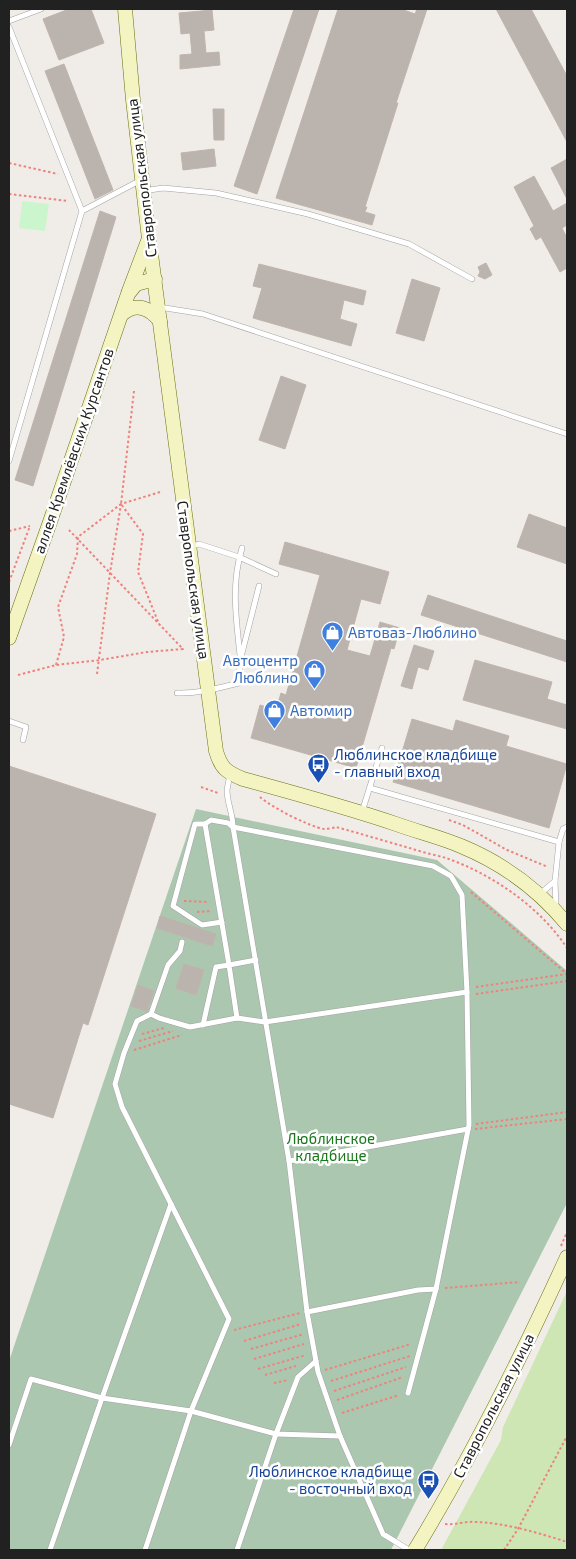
<svg xmlns="http://www.w3.org/2000/svg" width="576" height="1559" viewBox="0 0 576 1559" font-family="'Exo 2',sans-serif">
<rect width="100%" height="100%" fill="#f0ede9"/>
<path fill="#cee5b4" d="M567,1291V1550H441L501,1440L503,1427Z"/>
<path fill="#acc7af" d="M196,809L437,860L567,971V1203L391,1550H9V1361Z"/>
<path fill="#cbf5cc" d="M22,201L49,204L45,231L19,228Z"/>
<g fill="#bab3ae" stroke="#c1b4ac">
<path d="M69,9H91L104,43L59,60L43,19Z"/>
<path d="M294,9H319L257,194L234,186Z"/>
<path d="M338,9H401L415,14L417,9H427L396,103H398L365,207H367L365,212L375,215L372,225L276,198Z"/>
<path d="M496,9H531L567,76V142Z"/>
<path d="M212,10L214,30L204,31L206,53L219,52L220,65L180,69V55L192,54L190,33L181,34L179,13Z"/>
<path d="M64,64L113,190L95,199L45,71Z"/>
<path d="M213,109H224V140H214Z"/>
<path d="M214,149L216,166L183,170L181,153Z"/>
<path d="M567,159V199L551,168Z"/>
<path d="M534,176L553,211L567,203V225L562,228L567,238V268L560,272L541,237L536,240L530,229L534,226L514,187Z"/>
<path d="M100,211L116,217L33,486L15,480Z"/>
<path d="M486,263L492,275L485,279L478,276L480,272L478,267Z"/>
<path d="M259,264L366,291L363,305L344,300L340,319L357,324L351,346L253,318L262,288L253,286Z"/>
<path d="M412,279L440,288L424,341L396,333Z"/>
<path d="M281,376L306,385L285,449L259,440Z"/>
<path d="M529,514L567,528V564L517,547Z"/>
<path d="M285,542L389,572L380,604L361,599L347,650L370,656L380,622L400,628L394,649L391,648L356,768L251,738L260,705L276,710L281,693L286,695L320,575L279,564Z"/>
<path d="M428,595L567,641V662L421,615Z"/>
<path d="M414,645L434,651L428,670L418,667L412,689L401,686Z"/>
<path d="M475,660L552,682L547,699L567,705V729L463,700Z"/>
<path d="M412,719L453,731L456,720L509,736L506,746L567,764L549,828L393,782Z"/>
<path d="M9,766L156,814L88,1025L83,1023L53,1118L9,1104Z"/>
<path d="M160,916L216,934L212,946L157,928Z"/>
<path d="M184,964L204,970L196,995L176,988Z"/>
<path d="M138,985L154,991L147,1011L131,1006Z"/>
</g>
<g fill="none" stroke-linecap="round" stroke-linejoin="round">
<defs>
<g id="lane">
<path d="M9,21L41,9"/>
<path d="M9,27L82,211L9,461"/>
<path d="M143,191L163,188L216,193L308,214L409,244L472,279"/>
<path d="M82,211L141,180"/>
<path d="M159,307L203,314L567,434"/>
<path d="M190,547L199,544L239,557L276,574"/>
<path d="M240,655C236,618 231,584 242,548"/>
<path d="M177,693C198,694 218,688 239,683L240,661L259,586"/>
<path d="M9,721L26,727L23,740"/>
<path d="M230,774C229,779 228,785 227,790C227,803 233,814 233,827L289,1161L307,1312L318,1372L340,1436L383,1534L409,1550"/>
<path d="M370,788L559,842L555,881L556,907"/>
<path d="M362,812L382,748"/>
<path d="M559,842L563,829L567,827"/>
<path d="M540,894L555,881"/>
<path d="M222,922L202,925L173,906L195,824H205L211,820L228,823L233,827L433,866L451,876L462,895L467,992L469,1125L436,1289L418,1290L307,1312"/>
<path d="M151,1014L168,965L180,951L182,942"/>
<path d="M237,1018L229,965L256,960"/>
<path d="M203,1025L216,967L229,965L205,824"/>
<path d="M289,1161L468,1129"/>
<path d="M316,1361L298,1377L276,1434L340,1436"/>
<path d="M408,1393L436,1289"/>
<path d="M9,1445L31,1379L102,1398L191,1411L276,1434L237,1550"/>
<path d="M50,1550L102,1398L171,1204"/>
<path d="M145,1550L191,1411L229,1319L122,1107L115,1084L124,1053L137,1021L151,1014L159,1018L190,1027L237,1018L265,1022L467,992"/>
</g>
<g id="secondary">
<path d="M125,9L133,100L149,239L216,751C221,768 226,772 243,779C294,793 346,807 396,824C418,832 440,837 461,846C502,863 539,890 567,924"/>
<path d="M129,291L148,241"/>
<path d="M122,314C136,302 150,308 160,321"/>
<path d="M9,638L51,519L128,294L136,284L155,279"/>
<path d="M415,1550C472,1456 521,1358 567,1257"/>
</g>
</defs>
<use href="#lane" stroke="#a2a2a2" stroke-width="6"/>
<use href="#secondary" stroke="#6a7010" stroke-width="15"/>
<g stroke="#ed837c" stroke-width="2" stroke-dasharray="2.5 2.5" stroke-linecap="butt">
<path d="M9,163L58,174"/>
<path d="M9,194L68,201"/>
<path d="M134,391L121,504L143,534L138,572L159,624"/>
<path d="M9,531L30,526"/>
<path d="M9,582L30,526"/>
<path d="M56,665L64,637L58,607L77,554L78,537L121,504"/>
<path d="M97,674L110,573L121,504L160,492"/>
<path d="M18,675L56,665L100,660L147,652L183,649L69,530"/>
<path d="M201,787L218,793"/>
<path d="M260,797C273,808 308,826 324,829C328,829 333,828 336,827C362,834 388,842 413,849C424,853 436,855 446,858C492,874 540,907 567,948"/>
<path d="M449,820L463,825L507,850L548,867"/>
<path d="M471,892L567,974"/>
<path d="M184,901L209,902"/>
<path d="M197,912L212,911"/>
<path d="M476,987L567,974"/>
<path d="M476,994L567,981"/>
<path d="M142,1034L164,1028"/>
<path d="M139,1041L173,1031"/>
<path d="M134,1050L182,1035"/>
<path d="M476,1124L567,1112"/>
<path d="M475,1129L567,1119"/>
<path d="M561,1246L567,1232"/>
<path d="M445,1288L520,1282"/>
<path d="M234,1330L300,1313"/>
<path d="M244,1341L301,1324"/>
<path d="M251,1349L304,1334"/>
<path d="M254,1359L304,1344"/>
<path d="M258,1369L306,1355"/>
<path d="M325,1370L411,1344"/>
<path d="M265,1375L296,1366"/>
<path d="M331,1381L410,1356"/>
<path d="M274,1383L288,1380"/>
<path d="M334,1391L406,1367"/>
<path d="M337,1400L403,1377"/>
<path d="M342,1413L399,1395"/>
<path d="M445,1524C456,1525 465,1521 476,1522C506,1523 539,1533 567,1542"/>
<path d="M504,1550L518,1529L567,1436"/>
</g>
<use href="#lane" stroke="#fff" stroke-width="5"/>
<use href="#secondary" stroke="#f4f4c3" stroke-width="14"/>
</g>
<defs>
<symbol id="shop-pin" viewBox="-11 -11 22 30"><path d="M0 17L-7.5 6A9.5 9.5 0 1 1 7.5 6Z" fill="#3f7fe0" stroke="#fff"/><path d="M-5-2.5h2.3a2.7 3.5 0 0 1 5.4 0H5L5.5 6h-11ZM-1.5-2.5h3a1.5 2.3 0 0 0-3 0Z" fill="#fff"/></symbol>
<symbol id="bus-pin" viewBox="-11 -11 22 30"><path d="M0 17L-7.5 6A9.5 9.5 0 1 1 7.5 6Z" fill="#1a4fb4" stroke="#fff"/><path d="M-5-6H5V4H4V6H2V4H-2V6H-4V4H-5ZM-3.5-4V0h7V-4ZM-3.5 1.2v1.5H-2V1.2ZM2 1.2v1.5H3.5V1.2Z" fill="#fff"/></symbol>
</defs>
<g fill-rule="evenodd">
<use href="#shop-pin" x="320" y="620" width="25" height="34"/>
<use href="#shop-pin" x="302" y="658" width="25" height="34"/>
<use href="#shop-pin" x="262" y="698" width="25" height="34"/>
<use href="#bus-pin" x="306" y="752" width="25" height="34"/>
<use href="#bus-pin" x="416" y="1468" width="25" height="34"/>
</g>
<g text-anchor="middle" stroke-width="5" stroke-linejoin="round" paint-order="stroke">
<g font-size="15" fill="#212121" stroke="#fff">
<text transform="translate(142 178) rotate(-97)" y="5">Ставропольская улица</text>
<text transform="translate(74 451) rotate(-71)" y="5">аллея Кремлёвских Курсантов</text>
<text transform="translate(193 580) rotate(82)" y="5">Ставропольская улица</text>
<text transform="translate(494 1406) rotate(-63)" y="5">Ставропольская улица</text>
</g>
<g font-size="15" fill="#366cbe" stroke="#fff" text-anchor="start">
<text x="348" y="638">Автоваз-Люблино</text>
<text x="298" y="666" text-anchor="end">Автоцентр<tspan x="298" dy="17">Люблино</tspan></text>
<text x="290" y="716">Автомир</text>
</g>
<g font-size="15" fill="#164399" stroke="#fff" text-anchor="start">
<text x="334" y="760">Люблинское кладбище<tspan x="334" dy="17">- главный вход</tspan></text>
<text x="412" y="1477" text-anchor="end">Люблинское кладбище<tspan x="412" dy="17">- восточный вход</tspan></text>
</g>
<g font-size="15" fill="#17771a" stroke="#fff">
<text x="331" y="1144">Люблинское<tspan x="331" dy="17">кладбище</tspan></text>
</g>
</g>
<rect width="576" height="1559" fill="none" stroke="#212121" stroke-width="20"/>
</svg>
